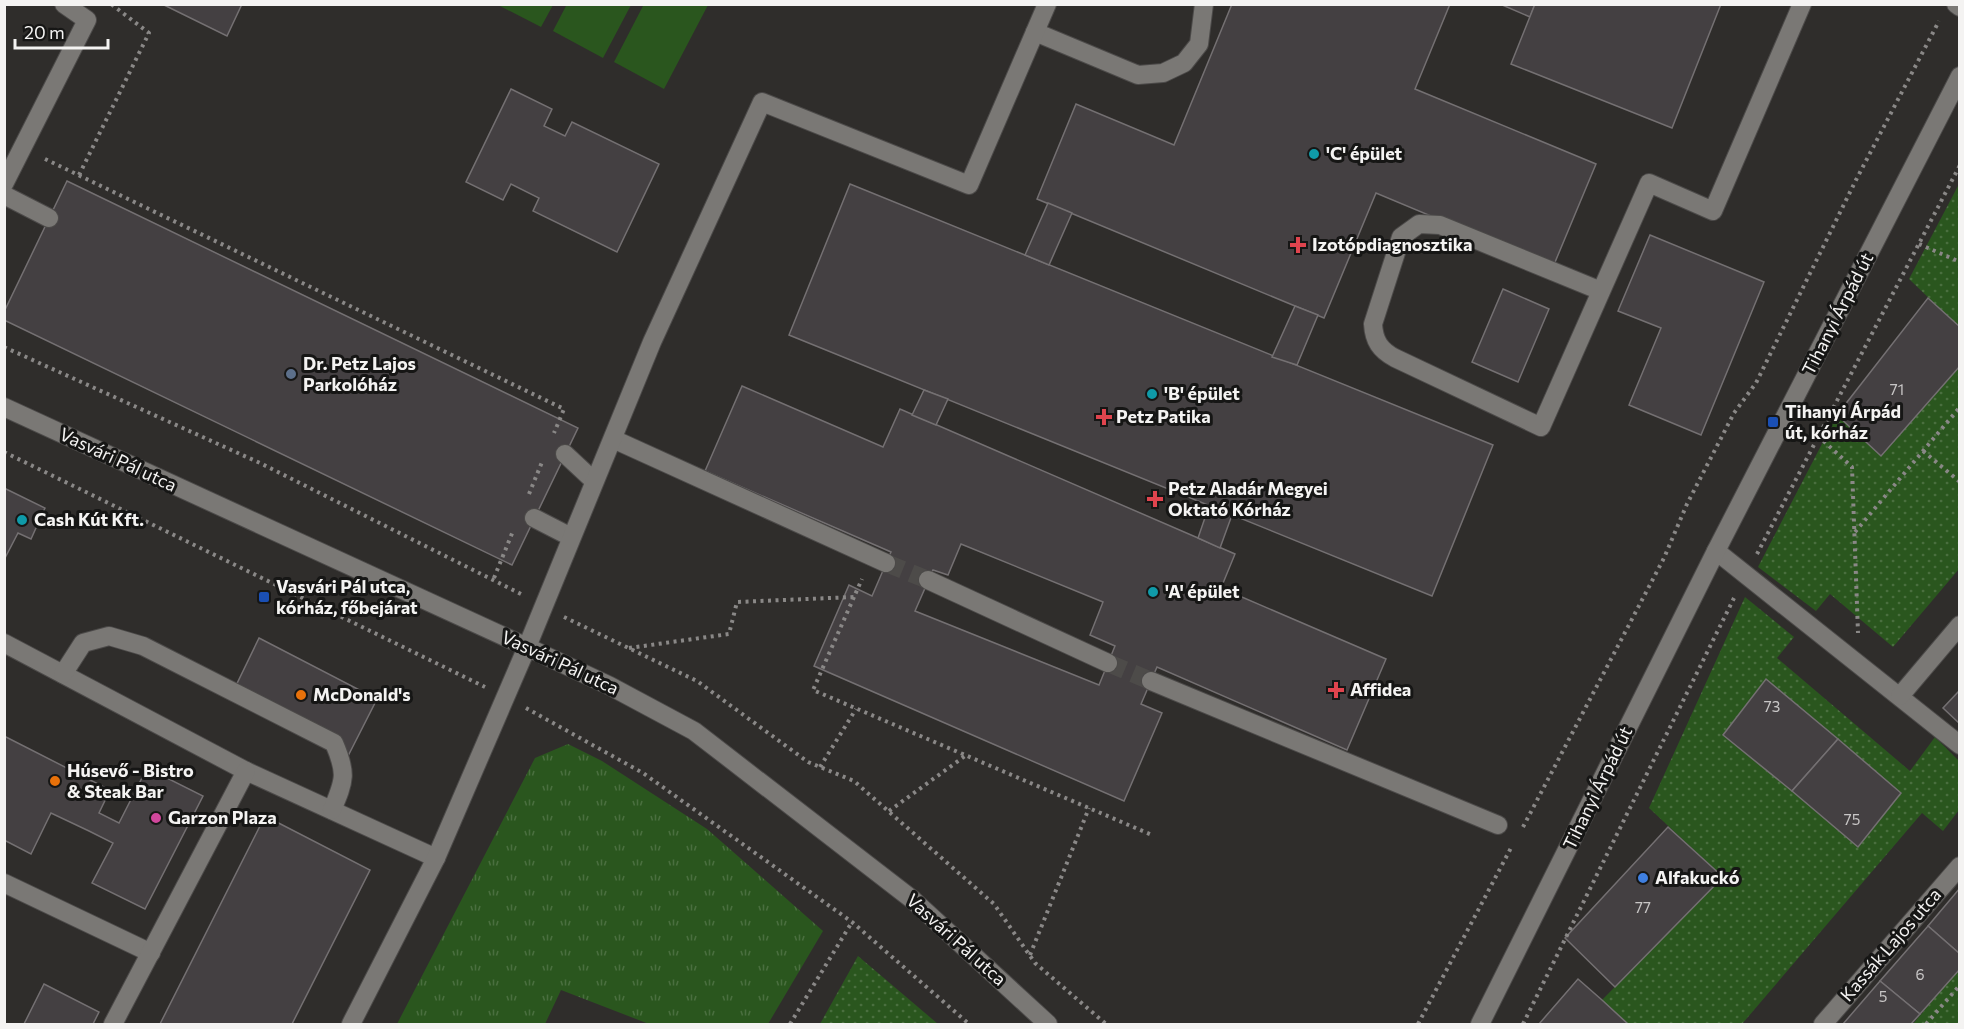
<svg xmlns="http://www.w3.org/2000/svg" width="1964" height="1029" viewBox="0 0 1964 1029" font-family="Commissioner,sans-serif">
<defs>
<pattern id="grass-tufts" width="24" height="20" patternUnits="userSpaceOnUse" patternTransform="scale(1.5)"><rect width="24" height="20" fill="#2a561e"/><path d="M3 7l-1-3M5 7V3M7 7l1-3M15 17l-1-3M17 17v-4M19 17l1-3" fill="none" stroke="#4a6f3f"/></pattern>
<pattern id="park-dots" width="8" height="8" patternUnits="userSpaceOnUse" patternTransform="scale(1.5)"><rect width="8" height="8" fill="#2a561e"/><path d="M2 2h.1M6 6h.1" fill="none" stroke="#4a6f3f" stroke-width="1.8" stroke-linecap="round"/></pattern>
</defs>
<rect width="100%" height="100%" fill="#2f2d2b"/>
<path fill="url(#grass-tufts)" d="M568,744L602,761L707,829L823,931L768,1024H649L561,990L545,1024H397L535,758Z"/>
<g fill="url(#park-dots)">
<path d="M1959,184V327L1909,279Z"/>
<path d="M1959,366V569L1893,647L1830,594L1816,611L1758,567L1837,415L1881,456Z"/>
<path d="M1745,597L1794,637L1777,658L1910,771L1935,737L1959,761V810L1943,831L1922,813L1742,1024H1628L1602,1000L1723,877L1649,808Z"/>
<path d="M858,956L938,1024H820Z"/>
<path d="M1959,969V1024H1913Z"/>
</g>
<g fill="#2a561e">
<path d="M567,4L631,5L603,58L553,31Z"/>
<path d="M644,4L708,5L664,89L614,62Z"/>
<path d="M498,5L553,4V5L541,27Z"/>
</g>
<g fill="#444042" stroke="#747072" stroke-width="1.5" fill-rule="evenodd">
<path d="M162,4H242L227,36Z"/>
<path d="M1232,4H1450L1415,89L1596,164L1553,267L1376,193L1324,318L1037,199L1076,104L1174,145Z"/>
<path d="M1500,4H1535L1530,17Z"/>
<path d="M1535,4H1721L1672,128L1511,64Z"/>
<path d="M511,89L552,109L544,126L565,136L572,122L659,164L617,252L533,211L539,198L511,184L503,200L466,182Z"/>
<path d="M67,181L578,428L512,565L4,320V312Z"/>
<path d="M850,184L1493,445L1432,596L789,335Z"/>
<path d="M1048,203L1072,213L1049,265L1025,255Z"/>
<path d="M1650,235L1764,282L1701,435L1629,405L1661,328L1618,311Z"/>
<path d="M1503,289L1549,309L1518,382L1472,362Z"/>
<path d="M1928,298L1960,327V366L1881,456L1837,415Z"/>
<path d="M1295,306L1318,315L1297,365L1272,357Z"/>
<path d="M742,386L883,447L900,409L1235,554L1221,588L1386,659L1347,750L1157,667L1141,704L1162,713L1124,801L814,666L849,585L872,596L891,552L705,471ZM961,544L1103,602L1090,635L1115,646L1099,685L915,611L933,570L948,575Z"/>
<path d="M924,390L948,399L936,425L912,415Z"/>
<path d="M4,488L45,508L31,539L18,533L4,560Z"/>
<path d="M1209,506L1232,515L1220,548L1198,538Z"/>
<path d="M259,638L377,699L347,758L230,698Z"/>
<path d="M1766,679L1838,739L1792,791L1723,735Z"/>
<path d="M1960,690V724L1943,708Z"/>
<path d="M4,736L110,790L99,813L119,823L147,768L203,796L145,909L92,883L113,843L89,831L51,813L31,854L4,840Z"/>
<path d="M1838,739L1901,793L1858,847L1792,791Z"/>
<path d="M265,816L370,870L292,1024H160Z"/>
<path d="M1668,827L1723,877L1615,987L1565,938Z"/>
<path d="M1960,888V954L1928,926Z"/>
<path d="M1928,926L1960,954V969L1920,1014L1880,981Z"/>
<path d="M1578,979L1602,1000L1628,1024H1539Z"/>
<path d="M1880,981L1920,1014L1911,1024H1843Z"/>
<path d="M44,984L99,1012L93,1024H24Z"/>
</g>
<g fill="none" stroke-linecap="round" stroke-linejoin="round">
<g stroke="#4d4b49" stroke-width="18" stroke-dasharray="18 9" stroke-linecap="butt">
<path d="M886,563L928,580"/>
<path d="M1108,663L1151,681"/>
</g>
<defs>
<g id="minor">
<path d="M1956,4L1960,7"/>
<path d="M1035,32L1138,75L1163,73L1184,63L1199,44L1204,4"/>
<path d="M4,184L87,20L64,4"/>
<path d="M4,195L49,218"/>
<path d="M1601,291L1440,225L1419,224L1401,237L1373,324C1374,341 1380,350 1395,358L1541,427L1649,183L1713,211L1802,4"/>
<path d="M4,407L527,647L610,686L694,731L913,900L1048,1024"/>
<path d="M613,439L886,563"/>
<path d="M565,454L594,481"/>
<path d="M534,518L571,537"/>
<path d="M1716,551L1960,745"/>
<path d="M928,580L1108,663"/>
<path d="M4,643L246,771L436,858"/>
<path d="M63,674L83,643L109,636L143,646L334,743C347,773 345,780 332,810"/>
<path d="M1151,681L1498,825"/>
<path d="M1900,696L1960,625"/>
<path d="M4,883L151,953"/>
<path d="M113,1024L246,771"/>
<path d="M351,1024L436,858L527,647L652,342L762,102L969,185L1047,4"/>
<path d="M1480,1024L1716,551L1960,76"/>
<path d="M1823,1024L1960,866"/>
</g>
</defs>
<use href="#minor" stroke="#4c4a49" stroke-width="20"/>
<g stroke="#8a8887" stroke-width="4" stroke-dasharray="3 4.5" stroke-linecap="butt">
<path d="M45,159L564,409L554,433"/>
<path d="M79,175L149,33L111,4"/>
<path d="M1919,244L1960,262"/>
<path d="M4,347L260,463L523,595"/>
<path d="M1818,436L1852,467L1858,633"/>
<path d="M1923,451L1960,482"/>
<path d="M4,452L485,687"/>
<path d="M529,494L542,462"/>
<path d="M1855,532L1960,407"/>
<path d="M1757,554L1960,165"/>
<path d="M494,578L513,531"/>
<path d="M854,597L813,690L1152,835"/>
<path d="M564,617L697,681L808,762L854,781L994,904L1035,963L1106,1024"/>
<path d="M629,648L729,634L737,602L854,597L862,579"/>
<path d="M526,708L643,773L852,922L969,1024"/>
<path d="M820,767L856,709"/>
<path d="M889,811L965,756"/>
<path d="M1523,827L1664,558L1687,504L1734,413L1756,383L1856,180L1939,21"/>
<path d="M1030,955L1089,808"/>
<path d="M790,1024L852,922"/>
<path d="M1418,1024L1512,846"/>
<path d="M1523,1024L1734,598"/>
<path d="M1926,1024L1960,985"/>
</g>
<use href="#minor" stroke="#7a7875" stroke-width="18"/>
</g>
<g fill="#0f9aa8" stroke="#161615" stroke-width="2">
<circle cx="1314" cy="154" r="6"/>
<circle cx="1152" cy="394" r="6"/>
<circle cx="22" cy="520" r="6"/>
<circle cx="1153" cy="592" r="6"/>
</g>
<g fill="#e0444e" stroke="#161615" stroke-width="2">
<path d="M1295 236h6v6h6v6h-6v6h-6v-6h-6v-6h6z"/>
<path d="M1101 408h6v6h6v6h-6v6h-6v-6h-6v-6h6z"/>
<path d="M1152 490h6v6h6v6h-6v6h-6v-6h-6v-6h6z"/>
<path d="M1333 681h6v6h6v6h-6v6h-6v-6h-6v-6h6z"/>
</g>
<circle fill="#5c6f8a" stroke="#161615" stroke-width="2" cx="291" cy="374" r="6"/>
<g fill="#1a4fb4" stroke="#161615" stroke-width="2">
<rect x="1767" y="416" width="12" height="12" rx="3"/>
<rect x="258" y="591" width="12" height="12" rx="3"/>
</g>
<g fill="#e8710a" stroke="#161615" stroke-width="2">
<circle cx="301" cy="695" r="6"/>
<circle cx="55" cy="781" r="6"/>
</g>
<circle fill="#d1479c" stroke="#161615" stroke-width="2" cx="156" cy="818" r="6"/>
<circle fill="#3f7fe0" stroke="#161615" stroke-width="2" cx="1643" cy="878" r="6"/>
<g text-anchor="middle" stroke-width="6" stroke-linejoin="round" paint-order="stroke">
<g font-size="15" fill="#c8c6c6">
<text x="1897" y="395">71</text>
<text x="1772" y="712">73</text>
<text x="1852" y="825">75</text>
<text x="1643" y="913">77</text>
<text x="1920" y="980">6</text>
<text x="1883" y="1002">5</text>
</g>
<g font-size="18" font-weight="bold" fill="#f4f3f2" stroke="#161615" text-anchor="start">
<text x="1326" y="160">'C' épület</text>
<text x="1312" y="251">Izotópdiagnosztika</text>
<text x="303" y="370">Dr. Petz Lajos<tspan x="303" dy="21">Parkolóház</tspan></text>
<text x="1164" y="400">'B' épület</text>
<text x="1785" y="418">Tihanyi Árpád<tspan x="1785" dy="21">út, kórház</tspan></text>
<text x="1116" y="423">Petz Patika</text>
<text x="1168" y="495">Petz Aladár Megyei<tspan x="1168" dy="21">Oktató Kórház</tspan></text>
<text x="34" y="526">Cash Kút Kft.</text>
<text x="276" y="593">Vasvári Pál utca,<tspan x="276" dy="21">kórház, főbejárat</tspan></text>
<text x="1165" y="598">'A' épület</text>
<text x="1350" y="696">Affidea</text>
<text x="313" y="701">McDonald's</text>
<text x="67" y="777">Húsevő - Bistro<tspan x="67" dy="21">&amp; Steak Bar</tspan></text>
<text x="168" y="824">Garzon Plaza</text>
<text x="1655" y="884">Alfakuckó</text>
</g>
<g font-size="18" fill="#f4f3f2" stroke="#161615">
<text transform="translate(1838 314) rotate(-63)" y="6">Tihanyi Árpád út</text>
<text transform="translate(118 460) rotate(25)" y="6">Vasvári Pál utca</text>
<text transform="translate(560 663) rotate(25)" y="6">Vasvári Pál utca</text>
<text transform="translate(1598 788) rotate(-64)" y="6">Tihanyi Árpád út</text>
<text transform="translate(956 940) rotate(42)" y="6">Vasvári Pál utca</text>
<text transform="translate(1891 945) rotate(-49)" y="6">Kassák Lajos utca</text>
</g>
</g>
<rect width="1964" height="1029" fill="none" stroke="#f4f3f2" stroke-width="12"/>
<path d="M15 39v9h93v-9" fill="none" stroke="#f4f3f2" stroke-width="3"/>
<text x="24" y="39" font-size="18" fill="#f4f3f2" stroke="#161615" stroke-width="4.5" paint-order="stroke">20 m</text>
</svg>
